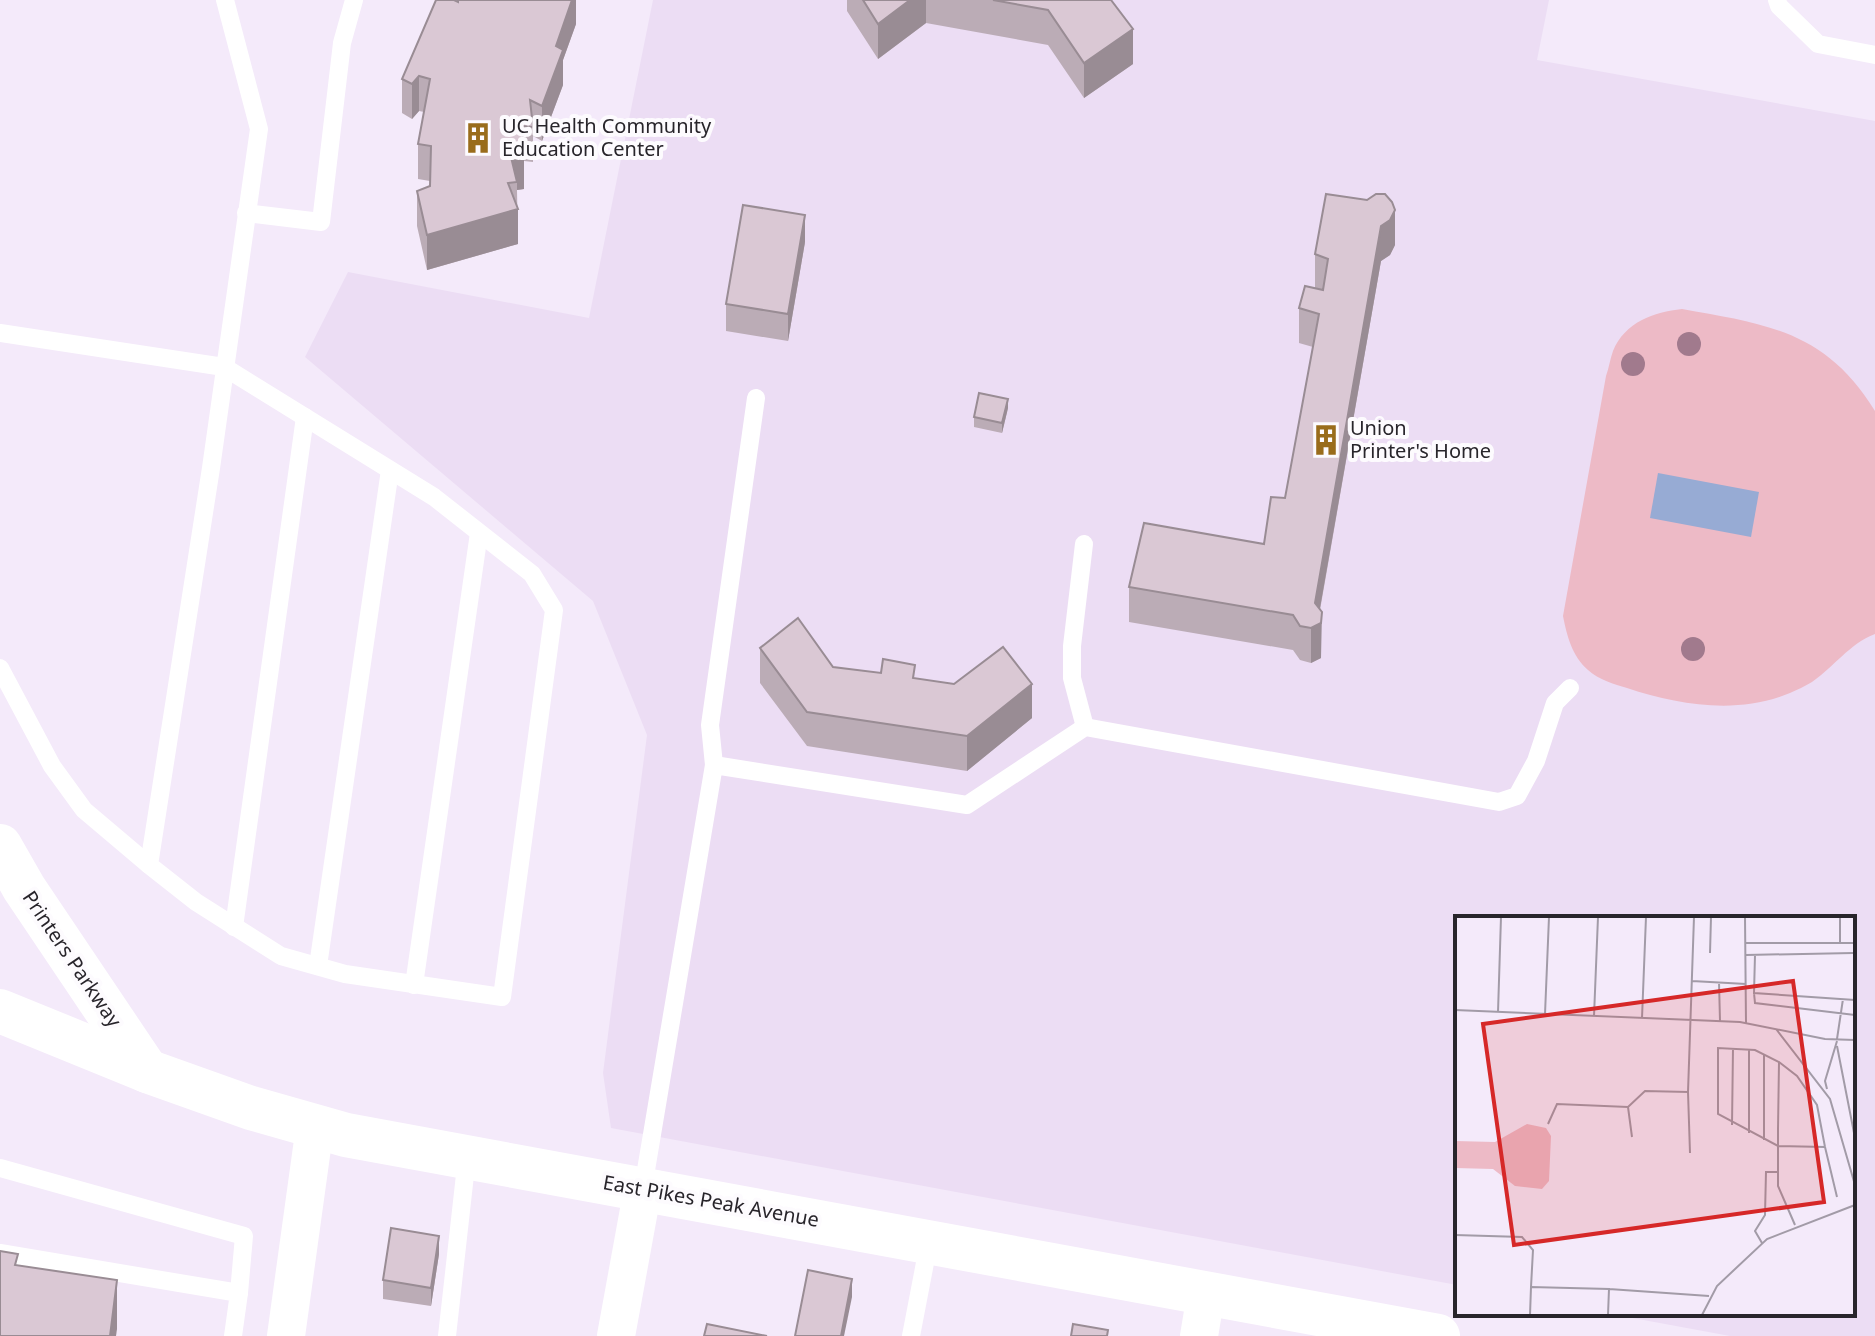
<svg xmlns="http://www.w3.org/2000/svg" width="1875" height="1336" viewBox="0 0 1875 1336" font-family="'Noto Sans',sans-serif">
<rect width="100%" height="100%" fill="#f4eafa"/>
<path fill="#ecddf4" d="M653,0H1549L1537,60L1875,121V1336H1730L1611,1314H1853V918H1457V1285L611,1128L603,1073L647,735L593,601L305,357L348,272L589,318Z"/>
<path fill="#edbac6" d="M1682,309C1766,324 1826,331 1875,411V634C1849,644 1834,667 1812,682C1805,686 1797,690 1790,693C1738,715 1678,705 1627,688C1614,684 1599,680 1588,670C1572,656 1567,636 1563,616L1606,376C1609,368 1610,359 1613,351C1625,322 1654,312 1682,309Z"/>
<path fill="#97abd4" d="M1658,473L1759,492L1751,537L1650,518Z"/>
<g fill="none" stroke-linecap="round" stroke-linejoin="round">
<g stroke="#fff" stroke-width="18">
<path d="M1777,0L1779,6L1818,44L1875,55"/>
<path d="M246,213L321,222L342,43L354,0"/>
<path d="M0,333L224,367L434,497L532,574L554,610L502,997L345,974L281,956L196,902L149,865L211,468L259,129L225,0"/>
<path d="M1084,544L1072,646V678L1085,727"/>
<path d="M0,668L52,766L84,810L149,865"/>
<path d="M714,765L710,725L756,398"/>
<path d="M234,927L305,417"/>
<path d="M318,966L390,470"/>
<path d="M414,985L479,533"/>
<path d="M0,1168L244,1236L239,1293"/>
<path d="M643,1188L714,765L967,805L1085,727L1499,802L1517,796L1536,761L1555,703L1570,688"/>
<path d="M0,1253L239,1293L233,1336"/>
<path d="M447,1336L467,1157"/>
<path d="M911,1336L929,1242"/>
</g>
<g stroke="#fff" stroke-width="38">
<path d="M286,1336L315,1126"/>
<path d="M616,1336L643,1188"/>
<path d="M1199,1336L1206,1294"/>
</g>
<g stroke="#fff" stroke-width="44">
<path d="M0,846L24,888L147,1071"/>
<path d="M0,1011L147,1071L251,1108L346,1135L1438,1336"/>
</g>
</g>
<g fill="#a17a8d">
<circle cx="1689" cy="344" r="12"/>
<circle cx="1633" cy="364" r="12"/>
<circle cx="1693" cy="649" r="12"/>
</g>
<g fill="#bbacb6">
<path d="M436,0H576V24L563,60V85L542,141L533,136V162L524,161V189L517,190L518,244L427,270L417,226V191L430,186V181L418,179V144L424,112L419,111L412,119L402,113V79Z"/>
<path d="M847,0H1111L1133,64L1084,98L1048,45L926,23L878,59L847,11Z"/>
<path d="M805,242L788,341L726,331V304Z"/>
<path d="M1395,245L1390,255L1381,261L1320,610L1321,658L1311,663L1300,660L1293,650L1129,622V587L1264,544L1285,498L1313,347L1299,343V308L1315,288V254Z"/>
<path d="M1008,408L1002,433L974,427V417Z"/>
<path d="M760,648L833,667L915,678L1032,718L967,771L807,746L760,683Z"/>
<path d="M439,1254L431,1306L383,1299V1280Z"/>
</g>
<g fill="#998c94">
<path d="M572,0H576V24L563,60V85L542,141V106L556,46Z"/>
<path d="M910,0H926V23L878,59V24Z"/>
<path d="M1133,29V64L1084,98V63Z"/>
<path d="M419,76V111L412,119V84Z"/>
<path d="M524,154V189L517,190V182L511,157Z"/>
<path d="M518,209V244L427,270V235Z"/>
<path d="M1395,210V245L1390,255L1381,261L1317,625L1322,612L1321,658L1311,663V628L1315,603L1381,226Z"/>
<path d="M805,215V242L788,341V314Z"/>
<path d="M1008,399V408L1002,433V423Z"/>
<path d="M1032,684V718L967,771V736Z"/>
<path d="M439,1236V1254L431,1306V1288Z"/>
<path d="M852,1279V1297L844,1336H841Z"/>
<path d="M117,1280V1329L116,1336H110Z"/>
</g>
<g fill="#dac8d4" stroke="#998c94" stroke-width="2">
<path d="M436,0H454L458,2V0H572L556,46L563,50L542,106L530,100L533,127L523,126L524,154L511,157L517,182L508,183L518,209L427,235L417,191L430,186L431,146L418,144L430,79L419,76L412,84L402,79Z"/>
<path d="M863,0H910L878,24Z"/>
<path d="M993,0H1111L1133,29L1084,63L1048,10Z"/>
<path d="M1326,194L1367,200L1376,194H1385L1392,202L1395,210L1390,220L1381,226L1315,603L1322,612L1321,623L1311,628L1300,626L1293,615L1129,587L1144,523L1264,544L1271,497L1285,498L1319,314L1299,308L1305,286L1323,290L1328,259L1315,254Z"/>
<path d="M743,205L805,215L788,314L726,304Z"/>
<path d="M979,393L1008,399L1002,423L974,417Z"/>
<path d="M798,618L833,667L881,673L883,659L915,665L913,678L954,684L1003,647L1032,684L967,736L807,712L760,648Z"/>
<path d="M391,1228L439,1236L431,1288L383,1280Z"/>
<path d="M0,1251L18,1254L15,1265L117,1280L110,1336H0Z"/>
<path d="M808,1270L852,1279L841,1336H795Z"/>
<path d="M707,1324L767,1336H704Z"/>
<path d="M1073,1324L1108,1330L1107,1336H1071Z"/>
</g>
<defs>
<symbol id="building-bare" viewBox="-9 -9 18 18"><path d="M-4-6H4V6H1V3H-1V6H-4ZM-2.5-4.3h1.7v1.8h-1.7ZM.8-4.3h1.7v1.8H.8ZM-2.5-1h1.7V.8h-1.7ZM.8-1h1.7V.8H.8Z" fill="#996c1b" stroke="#fdfbfe" stroke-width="2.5" paint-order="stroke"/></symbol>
</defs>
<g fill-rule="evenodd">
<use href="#building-bare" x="456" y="116" width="44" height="44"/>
<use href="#building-bare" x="1304" y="418" width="44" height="44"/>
</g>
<g text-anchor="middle" stroke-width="8" stroke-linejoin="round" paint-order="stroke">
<g font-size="20" fill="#28252b" stroke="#fdfbfe" text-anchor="start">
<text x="502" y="133">UC Health Community<tspan x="502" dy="23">Education Center</tspan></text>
<text x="1350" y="435">Union<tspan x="1350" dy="23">Printer's Home</tspan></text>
</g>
<g font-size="20" fill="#28252b" stroke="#fdfbfe">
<text transform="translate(72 959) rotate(56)" y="7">Printers Parkway</text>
<text transform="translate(711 1201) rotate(10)" y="7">East Pikes Peak Avenue</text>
</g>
</g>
<g transform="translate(1455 916)">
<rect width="400" height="400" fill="#f4eafa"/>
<path d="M72,208L91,212L96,220L94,265L87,273L60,270L38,253L0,252V225L40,226Z" fill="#edbac6"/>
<path fill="none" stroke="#a29ba7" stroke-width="2" d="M290,1L291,107M385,1V27M290,27H400M255,37L256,1M291,39L398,37M300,39L299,77L400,84M237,65L291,68M264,66L265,105M299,77L300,87L400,99M0,94L285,106L370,123L400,124M43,96L46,1M90,98L94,1M139,100L143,1M187,102L191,1M321,113L375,183L400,269M382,123L388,83M382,130L400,222M309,138V224M324,146L342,160L362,189L370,231M372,173L370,165L382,125M233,176L235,237M173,191L177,221M93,208L102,188L173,191L190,175L233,176L239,1M277,209L278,132M294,217V133M340,309L323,270V213L324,146L300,134L263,132V198L323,230L370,231L382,281M0,319L67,321L78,334L76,371M307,327L300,315L310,299L311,256H323M154,373L254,380M75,399L76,371L154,373L153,399M247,399L262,370L312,323L400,289"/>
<path fill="#d62828" fill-opacity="0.15" stroke="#d62828" stroke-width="4" d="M338,65L369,286L59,329L28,108Z"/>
<rect width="400" height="400" fill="none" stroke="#28252b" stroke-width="4"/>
</g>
</svg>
